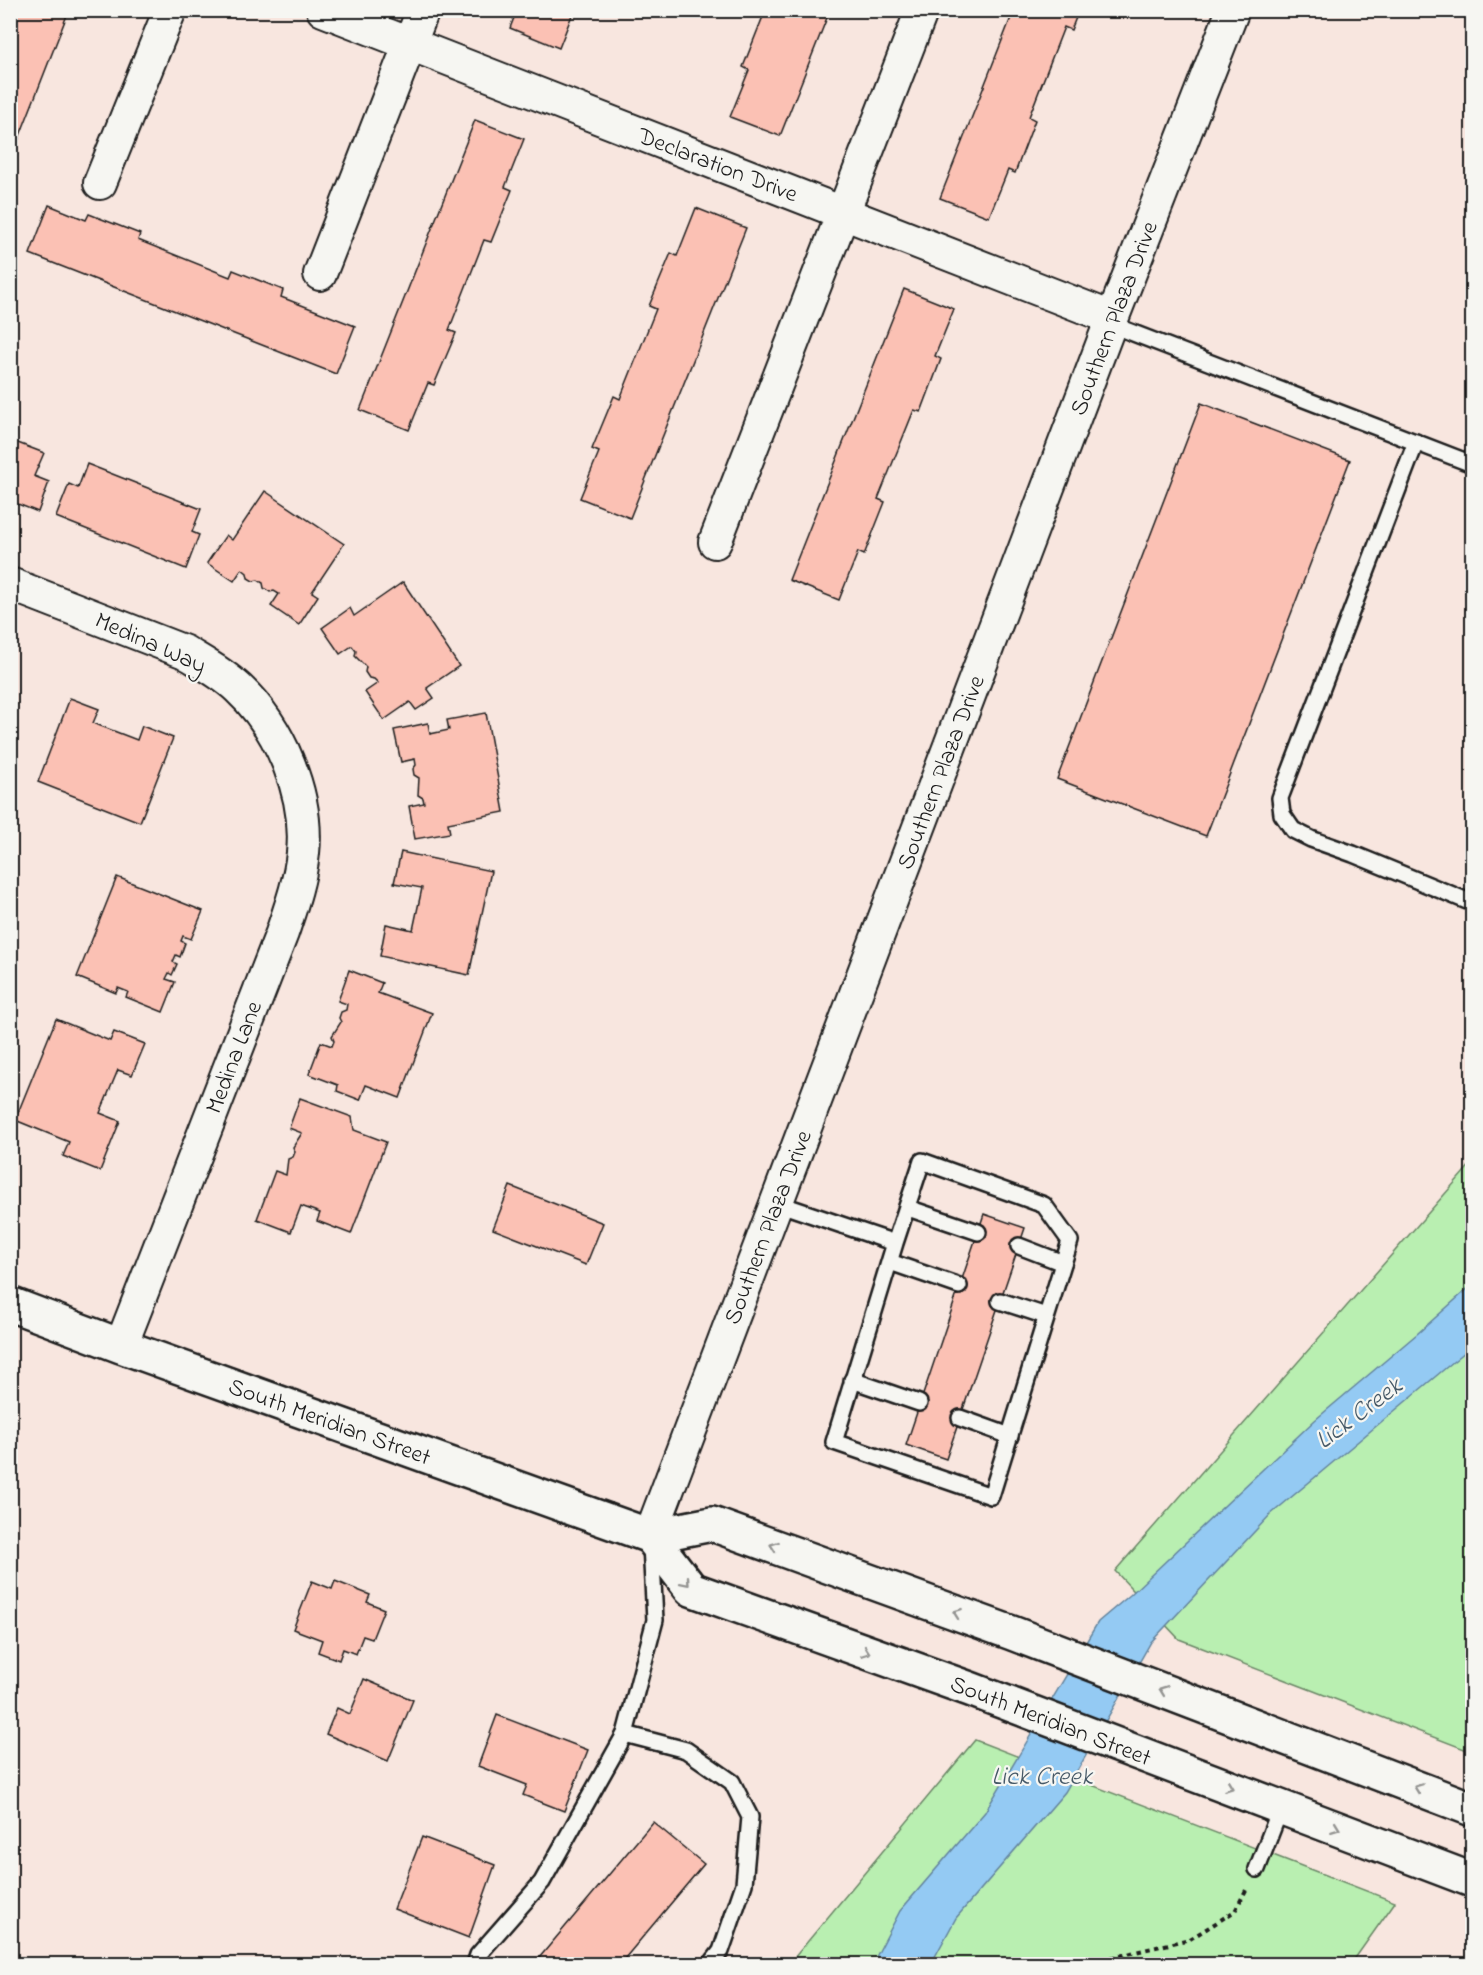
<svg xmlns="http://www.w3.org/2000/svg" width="1483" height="1975" viewBox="0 0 1483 1975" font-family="'Indie Flower',sans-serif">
<rect width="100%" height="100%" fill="#f8e6df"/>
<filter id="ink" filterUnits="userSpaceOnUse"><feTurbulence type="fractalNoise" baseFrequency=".0167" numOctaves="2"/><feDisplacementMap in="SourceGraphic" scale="12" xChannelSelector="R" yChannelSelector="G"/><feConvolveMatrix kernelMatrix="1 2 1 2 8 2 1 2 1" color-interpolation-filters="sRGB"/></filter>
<g filter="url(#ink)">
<g fill="#b9efb1" stroke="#6a8666" stroke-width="1.5">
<path d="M1472,1163V1752L1179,1639L1115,1571Z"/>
<path d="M975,1740L1395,1902L1351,1964H789Z"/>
</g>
<path fill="#94caf3" stroke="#64849d" stroke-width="1.5" d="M1472,1285V1346L1270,1515L1151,1642L1065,1792L956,1918L931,1964H874L877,1955L900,1911L985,1812L1098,1622L1130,1595L1315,1420L1417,1334Z"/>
<g fill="#fbc1b4" stroke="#1c1c1c" stroke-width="1.5">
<path d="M14,10H69L10,161V21Z"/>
<path d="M517,10H574L559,48L510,28Z"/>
<path d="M773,10H830L780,136L730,117L749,70L743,67L764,14L771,17Z"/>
<path d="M1014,10H1079L1071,30L1064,27L1029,117L1035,120L1015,173L1008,170L989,217L940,198Z"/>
<path d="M475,120L524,139L505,187L512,190L491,242L484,240L449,330L456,333L434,385L428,383L409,430L360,410Z"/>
<path d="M49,205L86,220L89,214L140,234L138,240L230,277L233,270L283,290L281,297L355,326L336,374L30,254Z"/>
<path d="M696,208L746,228L630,518L580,498L599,452L592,449L614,396L620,399L656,309L649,306L671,253L677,256Z"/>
<path d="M904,289L954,309L935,356L941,359L921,412L914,410L878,499L885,502L864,555L858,552L839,600L789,580Z"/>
<path d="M1201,403L1350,460L1206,836L1057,779Z"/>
<path d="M10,440L44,453L34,476L49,482L38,512L10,501Z"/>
<path d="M87,464L201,509L192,532L199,535L186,569L56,517L69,484L78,488Z"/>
<path d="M265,491L344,544L312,592L318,596L299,625L271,606L279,594L274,591L270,592L264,588L263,583L258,580L253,581L248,578L247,573L242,569L234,581L207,563L226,535L232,540Z"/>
<path d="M403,582L459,666L427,688L434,698L416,710L410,702L384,720L365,692L378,683L374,679L369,678L365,672L366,667L355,656L356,651L352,646L340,654L322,628L350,608L354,616Z"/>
<path d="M70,698L99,709L93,723L137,740L142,726L173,738L140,822L38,782Z"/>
<path d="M486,713L504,812L448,823L450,833L415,839L409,806L424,803L423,798L418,795L419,778L414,775L413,769L416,765L415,759L401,762L394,730L428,723L430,734L449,730L447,720Z"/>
<path d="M401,852L491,871L469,975L380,956L386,924L413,930L422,888L394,883Z"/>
<path d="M117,877L203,911L191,939L183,936L181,941L185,943L180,957L176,955L173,962L177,964L172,975L169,973L166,979L175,982L163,1012L126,997L128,992L118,988L116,993L77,977Z"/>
<path d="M349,970L382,983L378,993L432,1013L400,1098L366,1085L360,1100L337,1091L338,1085L309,1074L321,1042L332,1046L334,1041L332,1036L341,1022L339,1018L341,1012L346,1010L347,1004L338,1001Z"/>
<path d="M56,1019L110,1041L114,1032L145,1044L132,1075L118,1070L100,1113L120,1121L100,1171L63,1156L69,1142L15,1120Z"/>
<path d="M300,1098L352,1117L354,1130L386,1142L351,1234L317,1221L320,1213L301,1206L291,1232L257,1219L275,1171L286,1175L288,1159L293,1157L295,1152L293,1147L302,1133L289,1128Z"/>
<path d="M510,1186L603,1223L586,1265L493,1229Z"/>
<path d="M984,1214L1025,1228L946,1459L906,1445Z"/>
<path d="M312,1581L332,1589L335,1581L370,1595L367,1602L384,1609L372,1639L363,1636L356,1654L343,1649L339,1660L318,1652L322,1640L293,1629Z"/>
<path d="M364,1679L413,1700L388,1761L326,1734L337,1708L350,1714Z"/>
<path d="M497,1715L588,1750L564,1811L523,1795L527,1785L478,1766Z"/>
<path d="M653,1822L704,1864L620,1964H534Z"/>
<path d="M422,1837L495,1865L469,1938L394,1909Z"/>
</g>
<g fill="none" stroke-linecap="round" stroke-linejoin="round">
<defs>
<g id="service">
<path d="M1110,324L1472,464"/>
<path d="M1416,442L1280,798L1282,814L1293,830L1311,839L1353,854L1472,903"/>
<path d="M777,1203L895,1243L834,1442L991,1496L1070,1241L1044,1205L922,1161L895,1243"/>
<path d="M908,1208L978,1232"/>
<path d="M1019,1246L1063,1263"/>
<path d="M890,1262L959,1286"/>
<path d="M1000,1301L1046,1316"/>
<path d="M852,1380L919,1403"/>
<path d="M960,1418L1010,1436"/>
<path d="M625,1734L686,1750L732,1782L750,1817L744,1884L721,1951L711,1964"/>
<path d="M1257,1869L1281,1807"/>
<path d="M475,1964L478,1955L542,1882L625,1734L655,1620L651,1545"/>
</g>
<g id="minor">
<path d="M323,10L1112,318"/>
<path d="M100,183L170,10"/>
<path d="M320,274L423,10"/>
<path d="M715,542L922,10"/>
<path d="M10,584L185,652C203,663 222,673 238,688C280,727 309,795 303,853C300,881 291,906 282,933L121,1346"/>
<path d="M650,1536L1110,324L1233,10"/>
</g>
<g id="secondary">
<path d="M10,1304L121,1346L650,1536L712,1524L1012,1633L1472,1809"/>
<path d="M650,1536L691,1589L970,1689L1472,1880"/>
</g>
</defs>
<use href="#service" stroke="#1c1c1c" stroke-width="20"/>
<use href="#minor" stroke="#1c1c1c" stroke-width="36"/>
<use href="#secondary" stroke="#1c1c1c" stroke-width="38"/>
<path stroke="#1c1c1c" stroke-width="4" stroke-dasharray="4.5 4.5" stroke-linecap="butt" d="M1085,1964L1190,1939L1235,1911L1246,1890"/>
<use href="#service" stroke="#f6f6f2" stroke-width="15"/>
<use href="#minor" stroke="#f6f6f2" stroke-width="32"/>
<use href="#secondary" stroke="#f6f6f2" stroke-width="33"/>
</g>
<defs><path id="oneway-chevron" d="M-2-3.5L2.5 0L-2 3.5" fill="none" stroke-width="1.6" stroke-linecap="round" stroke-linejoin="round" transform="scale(1.5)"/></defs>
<g stroke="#949492">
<use href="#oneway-chevron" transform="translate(774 1546) rotate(-160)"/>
<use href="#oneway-chevron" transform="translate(686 1582) rotate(49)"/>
<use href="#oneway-chevron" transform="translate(957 1613) rotate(-160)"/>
<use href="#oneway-chevron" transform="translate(866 1652) rotate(20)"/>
<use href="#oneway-chevron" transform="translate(1163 1690) rotate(-159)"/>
<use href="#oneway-chevron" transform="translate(1229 1787) rotate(21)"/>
<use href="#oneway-chevron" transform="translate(1418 1788) rotate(-159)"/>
<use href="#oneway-chevron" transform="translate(1336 1828) rotate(21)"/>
</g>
</g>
<g text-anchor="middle" stroke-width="4.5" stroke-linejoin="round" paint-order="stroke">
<g font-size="24" fill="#1c1c1c" stroke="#f6f6f2">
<text transform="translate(718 164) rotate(21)" y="8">Declaration Drive</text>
<text transform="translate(1113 318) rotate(-69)" y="8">Southern Plaza Drive</text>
<text transform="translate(151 642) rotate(24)" y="8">Medina Way</text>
<text transform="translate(940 772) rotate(-69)" y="8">Southern Plaza Drive</text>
<text transform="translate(233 1057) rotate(-69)" y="8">Medina Lane</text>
<text transform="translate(767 1227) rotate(-69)" y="8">Southern Plaza Drive</text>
<text transform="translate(330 1421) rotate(20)" y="8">South Meridian Street</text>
<text transform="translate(1051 1720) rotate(21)" y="8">South Meridian Street</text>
</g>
<g font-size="26" font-style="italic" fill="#465967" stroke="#f6f6f2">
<text transform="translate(1358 1412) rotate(-37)" y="9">Lick Creek</text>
<text x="1042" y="1784">Lick Creek</text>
</g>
</g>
<rect width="1483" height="1975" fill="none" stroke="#f6f6f2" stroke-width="36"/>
<rect x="18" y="18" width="1447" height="1939" fill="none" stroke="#1c1c1c" stroke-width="2" filter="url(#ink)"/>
</svg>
